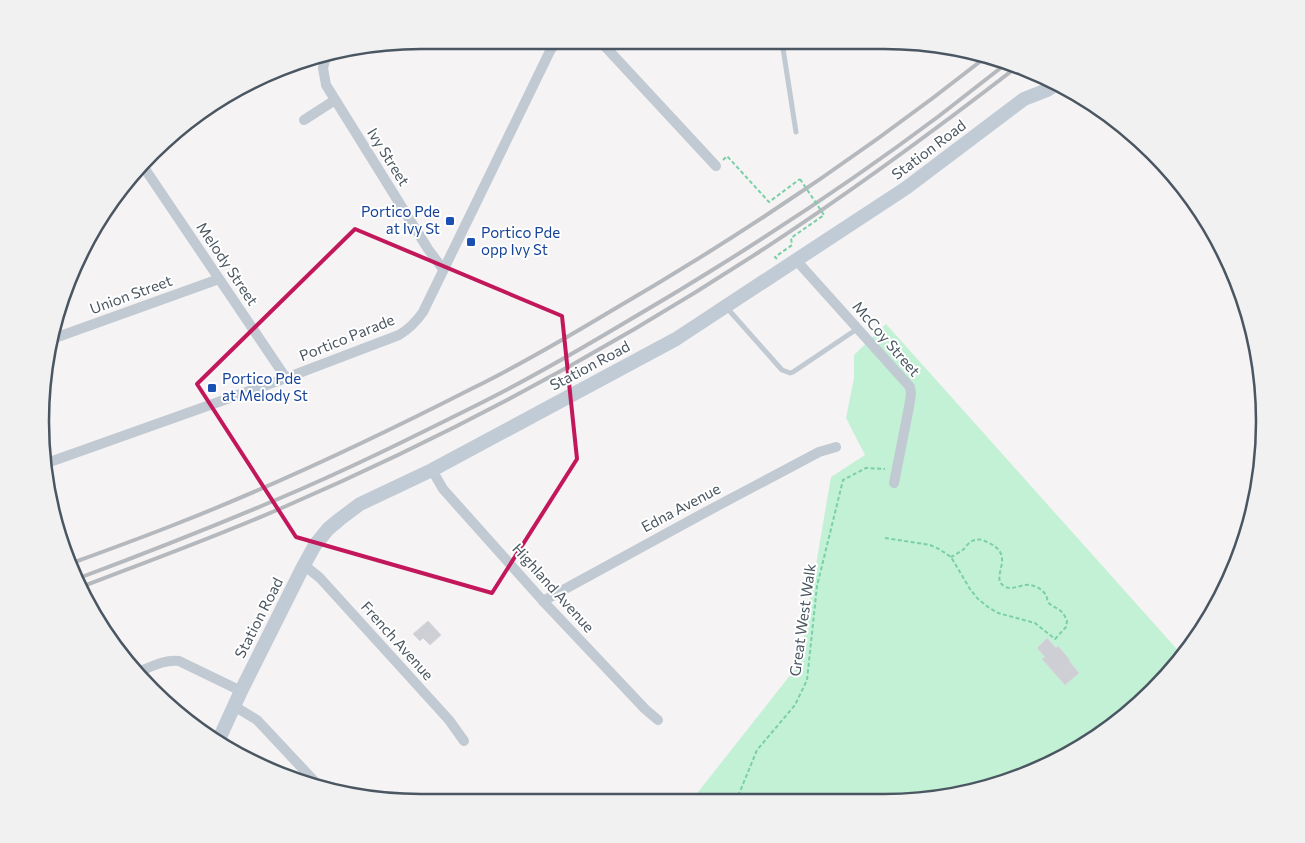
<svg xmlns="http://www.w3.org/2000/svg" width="1305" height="843" viewBox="0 0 1305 843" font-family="Commissioner,sans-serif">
<rect width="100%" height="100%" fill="#f5f3f3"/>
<path fill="#c3f1d5" d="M886,324L1183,656L1171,673L1116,724L1052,764L982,790L908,802L691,801L799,664L831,477L865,455L846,418L854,378V355Z"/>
<g fill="#cdcfd5" stroke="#d7d9de">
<path d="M428,621L441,635L430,645L423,638L420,641L413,634Z"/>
<path d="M1047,638L1056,648L1058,646L1070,660L1069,661L1079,673L1065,685L1042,659L1045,657L1037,648Z"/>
</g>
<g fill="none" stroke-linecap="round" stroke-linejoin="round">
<g stroke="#7ad0a6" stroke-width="2" stroke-dasharray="4 2.5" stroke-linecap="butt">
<path d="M723,160L727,156L769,202L800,179"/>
<path d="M777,259L775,257L792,245L791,238L824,215"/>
<path d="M885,538L930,545L939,549L951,557L970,589L978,599L988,607L998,613L1035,623L1055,639L1066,627L1067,621C1065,616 1063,612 1058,609C1055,607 1051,606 1048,602C1047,600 1047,597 1046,595C1042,589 1034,584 1026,585C1019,585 1011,591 1004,586C989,577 1018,555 987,542C982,539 977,539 972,541C969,543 966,546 964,549C960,552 955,555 951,557"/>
<path d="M734,801L739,794L757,750L795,705L807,680L817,586L843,480L866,468L885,469"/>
</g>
<g stroke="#c1cad2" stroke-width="5">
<path d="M782,42L796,132"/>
<path d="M727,308L782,370L790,373L793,372L857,329"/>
</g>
<g stroke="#c1cad2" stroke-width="10">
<path d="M600,41L716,166"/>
<path d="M326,56L323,68L326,85L428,249L443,269"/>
<path d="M304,120L335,100"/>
<path d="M143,166L286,378"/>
<path d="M796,260L910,387L911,394L909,407L894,483"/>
<path d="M52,339L219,279"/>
<path d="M47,463L286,378L399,335C409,329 416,322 423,312L550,51L557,41"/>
<path d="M432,470L443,489L543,601L645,709L658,720"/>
<path d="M304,565L320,578L449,720L464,741"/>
<path d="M543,601L704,513L819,452L836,447"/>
<path d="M138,672C151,667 165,659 179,661L241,691"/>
<path d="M234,706L257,720L318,785"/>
</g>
<path stroke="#c1cbd6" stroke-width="14" d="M219,739L241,691L304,565L315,545L328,529L340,519L360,504L432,470L676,339L906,188L1024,99L1047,90L1055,85"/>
<g stroke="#b5b8bd" stroke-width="4">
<path d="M72,563C105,551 138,539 171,526C274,486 375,438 473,388C520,365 566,338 611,311C742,235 867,151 986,57"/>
<path d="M79,578C146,553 212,527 278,499C347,470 415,436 481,403C531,378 579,350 626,322C734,259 839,191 939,116C962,98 984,81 1007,63"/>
<path d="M83,586C150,561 218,536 284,507C448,436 610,349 759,252C848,194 934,131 1018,66"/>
</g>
<path stroke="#7ad0a6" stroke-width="2" stroke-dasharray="4 2.5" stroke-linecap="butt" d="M800,179L824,215"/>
</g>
<path fill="none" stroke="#c2185b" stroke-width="4" stroke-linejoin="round" d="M355,229L562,316L577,459L492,593L296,537L197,384Z"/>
<g fill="#1a4fb4" stroke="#fff" stroke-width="2">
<rect x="445" y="216" width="10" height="10" rx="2.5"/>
<rect x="466" y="237" width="10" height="10" rx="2.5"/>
<rect x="207" y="383" width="10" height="10" rx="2.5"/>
</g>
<g text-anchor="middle" stroke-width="4" stroke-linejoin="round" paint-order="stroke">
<g font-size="15" fill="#4a5661" stroke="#fff">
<text transform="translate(929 150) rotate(-37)" y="5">Station Road</text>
<text transform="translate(388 157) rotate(58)" y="5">Ivy Street</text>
<text transform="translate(227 264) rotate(56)" y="5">Melody Street</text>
<text transform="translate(131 295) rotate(-20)" y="5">Union Street</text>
<text transform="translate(347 338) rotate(-22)" y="5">Portico Parade</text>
<text transform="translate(886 339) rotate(49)" y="5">McCoy Street</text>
<text transform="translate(590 366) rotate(-28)" y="5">Station Road</text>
<text transform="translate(681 508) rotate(-28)" y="5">Edna Avenue</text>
<text transform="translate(553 588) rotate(48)" y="5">Highland Avenue</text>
<text transform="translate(259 618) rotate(-63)" y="5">Station Road</text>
<text transform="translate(803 620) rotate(-82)" y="5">Great West Walk</text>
<text transform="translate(397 641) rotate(48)" y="5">French Avenue</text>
</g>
<g font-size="15" fill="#164399" stroke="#fff" text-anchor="start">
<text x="440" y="217" text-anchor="end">Portico Pde<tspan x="440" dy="17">at Ivy St</tspan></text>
<text x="481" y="238">Portico Pde<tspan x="481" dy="17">opp Ivy St</tspan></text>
<text x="222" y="384">Portico Pde<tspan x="222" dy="17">at Melody St</tspan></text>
</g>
</g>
<path d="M0 0H1305V843H0ZM421 49H884A372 372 0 0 1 1256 421V422A372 372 0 0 1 884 794H421A372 372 0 0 1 49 422V421A372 372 0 0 1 421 49Z" fill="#f1f1f2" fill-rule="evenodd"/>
<path fill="none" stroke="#4a5661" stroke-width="2.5" d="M421 49H884A372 372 0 0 1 1256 421V422A372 372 0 0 1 884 794H421A372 372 0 0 1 49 422V421A372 372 0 0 1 421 49Z"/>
</svg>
